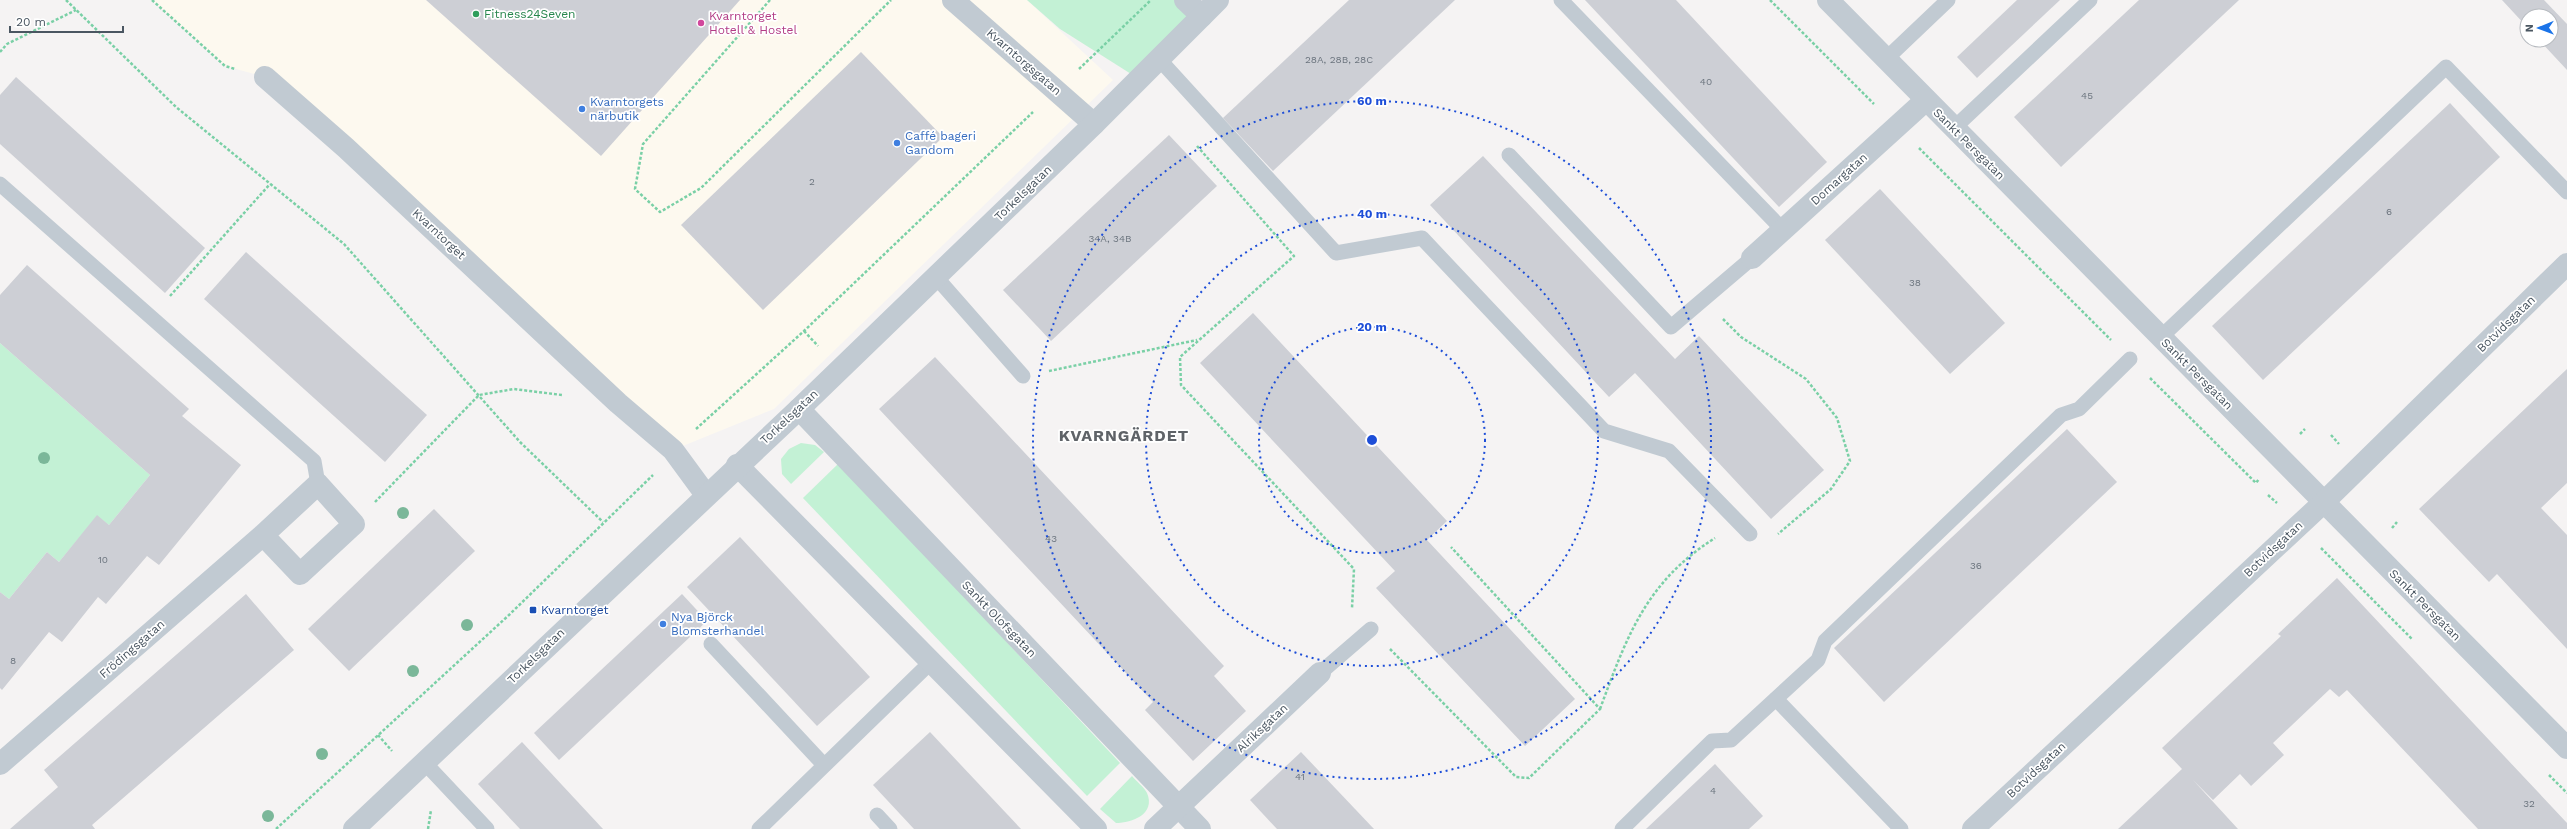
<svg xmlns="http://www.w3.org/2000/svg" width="2567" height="829" viewBox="0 0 2567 829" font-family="'Work Sans',sans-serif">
<rect width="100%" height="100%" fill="#f5f3f3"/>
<path fill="#fdf9ef" d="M152,0H1027L1113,80L774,409L673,450L265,77L225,66Z"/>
<g fill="#c3f1d5">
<path d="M1027,0H1185L1202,16L1139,79L1060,29Z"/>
<path d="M0,343L150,475L109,525L97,516L59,562L47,552L9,599L0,592Z"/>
<path d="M801,443L815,445L824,452L791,484L782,474L781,459L789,449Z"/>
<path d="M839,463L1120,763L1087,796L803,498Z"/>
<path d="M1132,776C1136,781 1144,787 1147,793C1156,814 1132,823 1116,823L1100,809Z"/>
</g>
<g fill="#cdcfd5">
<path d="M426,0H740L601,156Z"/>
<path d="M1349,0H1455L1273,171L1223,118Z"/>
<path d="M1585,0H1676L1827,162L1779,207Z"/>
<path d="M2017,0H2060L1977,78L1957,57Z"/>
<path d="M2139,0H2239L2061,167L2014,117Z"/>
<path d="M2502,0H2544L2567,24V70L2539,40H2551V16H2527V27Z"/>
<path d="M861,52L943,137L763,310L681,225Z"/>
<path d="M16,77L205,248L165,293L0,144V95Z"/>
<path d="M2450,103L2500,157L2263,380L2212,326Z"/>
<path d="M1169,135L1217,186L1051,341L1003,290Z"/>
<path d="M1483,156L1675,359L1699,336L1824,470L1771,519L1635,373L1609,397L1430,205Z"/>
<path d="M1880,189L2005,323L1950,374L1825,240Z"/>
<path d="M246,252L427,415L385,462L204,299Z"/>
<path d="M27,265L189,409L182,416L241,465L159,565L147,556L106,604L98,597L62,642L49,632L2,690L0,688V592L9,599L47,552L59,562L97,515L109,525L150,475L0,343V295Z"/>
<path d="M1253,313L1447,521L1427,540L1575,699L1525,746L1376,588L1395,571L1200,363Z"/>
<path d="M935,357L1224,666L1214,676L1246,711L1193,761L1145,710L1153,702L879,409Z"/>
<path d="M2567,369V483L2541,508L2567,535V649L2497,574L2489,582L2419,509Z"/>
<path d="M2067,429L2117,482L1884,702L1834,648Z"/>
<path d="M434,509L475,551L349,671L308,629Z"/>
<path d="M740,537L870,677L817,726L687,587Z"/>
<path d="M2337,578L2567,823V829H2478L2347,690L2339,697L2330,689L2273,743L2284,755L2251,786L2240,774L2213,800L2193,780L2238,829H2118L2182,769L2162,748L2281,636L2278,634Z"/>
<path d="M246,594L294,650L92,825L95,829H10L58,787L44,770Z"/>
<path d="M682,594L707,621L559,760L534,733Z"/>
<path d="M930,732L1021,829H914L873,785Z"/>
<path d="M522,742L603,829H520L478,784Z"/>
<path d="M1301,752L1374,829H1277L1250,800Z"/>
<path d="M1715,764L1763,816L1749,829H1646Z"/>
</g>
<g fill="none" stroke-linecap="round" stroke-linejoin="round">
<g stroke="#7ad0a6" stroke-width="2.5" stroke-dasharray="3 2" stroke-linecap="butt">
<path d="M66,0L176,107L344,244L520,442L603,522"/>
<path d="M152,0L225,66L235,69"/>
<path d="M770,0L643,144L635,189L660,212L701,188L891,0"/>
<path d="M1770,0L1874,104"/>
<path d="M0,52L7,44L76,10"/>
<path d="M1079,69L1151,0"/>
<path d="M1197,146L1294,256L1180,357L1181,385L1354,569L1352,608"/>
<path d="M1919,148L2111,340"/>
<path d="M170,296L270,184"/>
<path d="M1723,319L1741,337L1806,379L1837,418L1850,461L1831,489L1778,534"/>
<path d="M804,331L818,346"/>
<path d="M1049,371L1197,340"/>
<path d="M2150,378L2256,483L2259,479"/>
<path d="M696,429L804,331L1033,112"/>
<path d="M2300,434L2305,429"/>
<path d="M2331,435L2339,444"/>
<path d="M2268,495L2277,503"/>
<path d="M375,502L479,395L514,389L562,395"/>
<path d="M2392,528L2397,522"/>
<path d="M2321,548L2412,639"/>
<path d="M1390,649L1516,777L1529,778L1600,709L1451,547"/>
<path d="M1600,709C1627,636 1646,582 1715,538"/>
<path d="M378,735L392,751"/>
<path d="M2549,775L2567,793"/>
<path d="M276,829L509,615L653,475"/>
<path d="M428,829L431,810"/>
</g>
<g stroke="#c1cad2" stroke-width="15">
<path d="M1561,0L1783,230"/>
<path d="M1159,59L1336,253L1422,238L1604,431L1669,451L1750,534"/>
<path d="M1886,59L1948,0"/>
<path d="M1954,128L2090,0"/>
<path d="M1509,155L1671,327L1752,258"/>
<path d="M0,184L314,461L318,484"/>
<path d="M936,277L1023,376"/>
<path d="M2161,337L2446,67L2567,192"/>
<path d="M711,644L824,765"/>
<path d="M1320,673L1371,629"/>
<path d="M1776,699L1901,829"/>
<path d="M424,762L487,829"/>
<path d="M877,815L890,829"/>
<path d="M759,829L932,661"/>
<path d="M1622,829L1712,741L1731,740L1818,660L1825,641L2061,415L2079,409L2130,359"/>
</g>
<g stroke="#c1cad2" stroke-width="22">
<path d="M953,0L1094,124"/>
<path d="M1185,0L1202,16"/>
<path d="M1828,0L2567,748"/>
<path d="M265,77L346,148L618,403L673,450L706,495"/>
<path d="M1752,258L1926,100"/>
<path d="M799,409L1200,829"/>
<path d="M737,465L1096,829"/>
<path d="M0,764L263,535L318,484L354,524L300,574L263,535"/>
<path d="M1155,829L1320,673"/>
<path d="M1973,829L2324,502L2567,264"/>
</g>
<path stroke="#c1cad2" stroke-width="22" d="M354,829L799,409L1094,124L1218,0"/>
</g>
<g fill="#7bb799">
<circle cx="44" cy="458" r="6"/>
<circle cx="403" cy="513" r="6"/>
<circle cx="467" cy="625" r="6"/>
<circle cx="413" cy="671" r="6"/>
<circle cx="322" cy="754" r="6"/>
<circle cx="268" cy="816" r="6"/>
</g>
<g fill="none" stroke="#1d4ed8" stroke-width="2" stroke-dasharray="2 4">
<circle cx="1372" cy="440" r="113"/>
<circle cx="1372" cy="440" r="226"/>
<circle cx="1372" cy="440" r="339"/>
</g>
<circle fill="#2e9e5b" stroke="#fff" stroke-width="1.5" cx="476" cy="14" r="4"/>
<circle fill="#d1479c" stroke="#fff" stroke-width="1.5" cx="701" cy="23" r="4"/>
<g fill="#3f7fe0" stroke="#fff" stroke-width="1.5">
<circle cx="582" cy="109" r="4"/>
<circle cx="897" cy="143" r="4"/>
<circle cx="663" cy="624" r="4"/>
</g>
<rect fill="#1a4fb4" stroke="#fff" stroke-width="1.5" x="529" y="606" width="8" height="8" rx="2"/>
<g text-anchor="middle" stroke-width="3.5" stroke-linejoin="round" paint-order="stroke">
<g font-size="10" fill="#6b747e">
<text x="1339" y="63">28A, 28B, 28C</text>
<text x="1706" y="85">40</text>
<text x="2087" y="99">45</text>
<text x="812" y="185">2</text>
<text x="2389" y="215">6</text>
<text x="1110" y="242">34A, 34B</text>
<text x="1915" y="286">38</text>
<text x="1051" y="542">43</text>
<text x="103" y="563">10</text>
<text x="1976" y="569">36</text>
<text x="13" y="664">8</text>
<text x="1300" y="780">41</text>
<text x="1713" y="794">4</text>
<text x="2529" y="807">32</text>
</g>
<g font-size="12" fill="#27864d" stroke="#fff" text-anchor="start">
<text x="484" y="18">Fitness24Seven</text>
</g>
<g font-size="12" fill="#b23c85" stroke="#fff" text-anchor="start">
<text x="709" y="20">Kvarntorget<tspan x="709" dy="14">Hotell &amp; Hostel</tspan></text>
</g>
<g font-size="12" fill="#4a5661" stroke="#fff">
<text transform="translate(1024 62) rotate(41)" y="4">Kvarntorgsgatan</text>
<text transform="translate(1969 144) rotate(45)" y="4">Sankt Persgatan</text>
<text transform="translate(1839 179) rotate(-42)" y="4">Domargatan</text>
<text transform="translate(1023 193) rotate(-44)" y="4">Torkelsgatan</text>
<text transform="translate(439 234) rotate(43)" y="4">Kvarntorget</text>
<text transform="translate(2506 324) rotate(-44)" y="4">Botvidsgatan</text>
<text transform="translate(2197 374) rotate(45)" y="4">Sankt Persgatan</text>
<text transform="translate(789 417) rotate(-43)" y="4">Torkelsgatan</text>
<text transform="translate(2273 549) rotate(-43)" y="4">Botvidsgatan</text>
<text transform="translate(2425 605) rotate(45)" y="4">Sankt Persgatan</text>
<text transform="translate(999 619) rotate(46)" y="4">Sankt Olofsgatan</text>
<text transform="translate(132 649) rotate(-41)" y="4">Frödingsgatan</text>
<text transform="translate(536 656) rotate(-44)" y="4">Torkelsgatan</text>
<text transform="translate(1262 728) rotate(-43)" y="4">Alriksgatan</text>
<text transform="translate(2036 770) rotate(-43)" y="4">Botvidsgatan</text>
</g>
<g font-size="12" fill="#366cbe" stroke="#fff" text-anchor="start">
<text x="590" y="106">Kvarntorgets<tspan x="590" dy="14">närbutik</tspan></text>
<text x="905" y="140">Caffé bageri<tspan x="905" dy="14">Gandom</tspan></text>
<text x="671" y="621">Nya Björck<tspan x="671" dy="14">Blomsterhandel</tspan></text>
</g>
<g font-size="12" fill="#164399" stroke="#fff" text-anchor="start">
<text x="541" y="614">Kvarntorget</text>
</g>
<g font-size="16" font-weight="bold" letter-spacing="1" fill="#5f6368" stroke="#fff">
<text x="1124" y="441">KVARNGÄRDET</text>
</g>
</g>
<circle cx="1372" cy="440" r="6" fill="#1d4ed8" stroke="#fff" stroke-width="2"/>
<g font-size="12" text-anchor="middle" font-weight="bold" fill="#1d4ed8" stroke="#fff" stroke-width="3.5" stroke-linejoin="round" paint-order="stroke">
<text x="1372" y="105">60 m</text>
<text x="1372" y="218">40 m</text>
<text x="1372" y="331">20 m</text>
</g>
<g transform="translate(2539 28) rotate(269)"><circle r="19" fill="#ffffff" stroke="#b7bbc0"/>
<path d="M0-3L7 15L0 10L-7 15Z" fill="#1a73e8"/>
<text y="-6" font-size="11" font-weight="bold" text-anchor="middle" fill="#4a5661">N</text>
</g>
<path d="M10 26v6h113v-6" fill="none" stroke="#4a5661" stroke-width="2"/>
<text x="16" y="26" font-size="12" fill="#4a5661" stroke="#ffffff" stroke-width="3" paint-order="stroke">20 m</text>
</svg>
